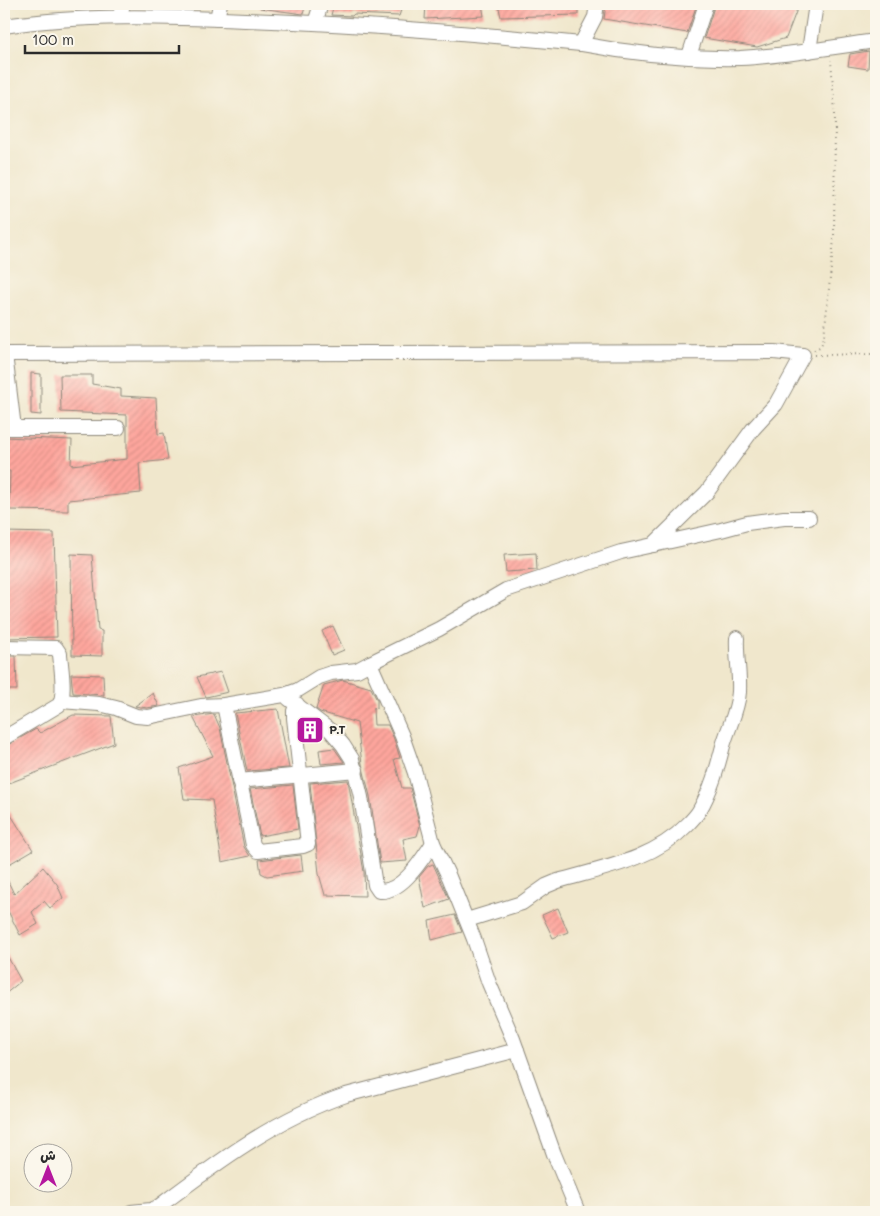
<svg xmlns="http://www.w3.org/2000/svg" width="880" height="1216" viewBox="0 0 880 1216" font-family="Mali,'Playpen Sans Arabic',sans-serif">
<defs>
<pattern id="building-hatch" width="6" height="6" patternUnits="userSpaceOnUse" patternTransform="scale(1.25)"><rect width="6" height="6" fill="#fea69d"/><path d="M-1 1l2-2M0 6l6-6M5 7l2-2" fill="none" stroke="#da8f87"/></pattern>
</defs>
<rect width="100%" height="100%" fill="#fbf7ec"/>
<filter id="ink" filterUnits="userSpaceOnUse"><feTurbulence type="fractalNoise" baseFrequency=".02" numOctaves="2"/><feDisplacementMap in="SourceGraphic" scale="10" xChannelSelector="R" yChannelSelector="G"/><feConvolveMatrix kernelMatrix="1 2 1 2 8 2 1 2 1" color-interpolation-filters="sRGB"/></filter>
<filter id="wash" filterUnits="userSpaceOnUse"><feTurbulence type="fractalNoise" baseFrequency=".0096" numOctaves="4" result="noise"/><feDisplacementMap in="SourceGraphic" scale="20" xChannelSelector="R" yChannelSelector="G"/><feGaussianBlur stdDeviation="1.12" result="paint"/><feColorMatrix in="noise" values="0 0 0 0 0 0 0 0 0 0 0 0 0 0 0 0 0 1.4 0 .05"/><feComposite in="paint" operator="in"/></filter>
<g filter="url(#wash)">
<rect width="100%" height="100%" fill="#f0e7cc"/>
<g id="blocks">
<g fill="url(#building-hatch)">
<path d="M261,4H306L303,14L260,8Z"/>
<path d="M334,4H403L399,16L354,14L352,16L331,15Z"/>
<path d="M426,4H482L484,16L425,19Z"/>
<path d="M498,4H578V15L501,17Z"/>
<path d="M606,4H697L687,33L604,19Z"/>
<path d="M715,4H799L786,38L757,47L704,38Z"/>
<path d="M869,51L868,69L848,66L850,54Z"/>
<path d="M31,373L41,374V415L31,414Z"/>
<path d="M60,375H92V384L121,389V396L156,398L158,434L164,433L168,460L139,463L141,493L68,500V511L9,510L10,471H4V437L72,440L71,465L127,459V415L61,412Z"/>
<path d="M4,532L54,533L57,637L4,638Z"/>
<path d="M536,553L537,570L506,572L504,555Z"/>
<path d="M71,554L92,555L98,630L102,631V656L72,655Z"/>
<path d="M333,626L344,650L332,655L322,631Z"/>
<path d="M4,656H16L17,690H4Z"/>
<path d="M221,672L228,692L206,697L197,677Z"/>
<path d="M71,674L103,675L104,695L73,693Z"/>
<path d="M343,680L371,688L377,700V708L373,709L374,725H388L394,739L400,758L394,759L402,788H410L420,826L417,836L403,839L407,861L380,863L370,796L362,764L357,723L320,712L316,709L324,685Z"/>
<path d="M153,693L159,706L147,708L135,706Z"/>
<path d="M278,709L289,768L247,771L235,713Z"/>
<path d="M214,714L220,728L244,847L250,856L222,862L212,800L184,799L179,768L213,756L193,717Z"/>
<path d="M73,715L111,716L114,743L4,785V747L36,729L40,733Z"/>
<path d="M334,748L344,762L321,764L319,750Z"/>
<path d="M348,780L364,872L365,896L325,895L319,874L310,783Z"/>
<path d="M293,785L298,829L260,836L250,789Z"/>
<path d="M4,804L33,850L4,867Z"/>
<path d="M301,855L303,871L267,876L261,873L259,860Z"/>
<path d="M433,864L449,899L425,908L419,877L428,866Z"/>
<path d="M43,867L57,884L63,898L50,908L44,901L32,912L38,924L20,935L4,903V873L14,894Z"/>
<path d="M558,908L568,932L553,938L542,915Z"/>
<path d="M455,915L462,932L432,940L429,921Z"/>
<path d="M4,950L21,981L4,995Z"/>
</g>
</g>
</g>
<g filter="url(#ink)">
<use href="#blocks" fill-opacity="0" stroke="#8e897c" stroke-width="1"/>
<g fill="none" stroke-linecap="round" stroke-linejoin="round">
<defs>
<g id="minor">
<path d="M120,16L123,4"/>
<path d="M217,19L220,4"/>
<path d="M315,23L321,4"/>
<path d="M4,26C84,14 165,17 245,20C358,24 469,33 581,44C633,54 687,59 740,58C786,56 831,47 876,41"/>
<path d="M581,44L595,17L597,4"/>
<path d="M809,51L816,4"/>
<path d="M689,56L706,4"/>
<path d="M4,354L774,352L803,355L776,404L753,429L707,492L653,545L621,552L506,590L439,629L370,663"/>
<path d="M5,354L14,428"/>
<path d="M4,428H118"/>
<path d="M653,545L721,530L747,523L784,518H809"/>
<path d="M4,647L56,648L60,654C61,667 66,695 59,705L4,738"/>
<path d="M289,699L331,731L343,745L352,759L361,797L375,885L379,891C402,893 422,859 433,843"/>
<path d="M61,701L99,704L116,708L136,716L148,717L201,706L224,705L284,695L298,690L319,677L331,673L357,670L370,663L402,736L415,773L433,843L449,877L474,939L489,983L513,1039L554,1154L578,1212"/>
<path d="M224,705L253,845L258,851L303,846L308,844L294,718V711L297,704"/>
<path d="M239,781L356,770"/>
<path d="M467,920L522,903L546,886L558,881C603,868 653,860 687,825C691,821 696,816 699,811C711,791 717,769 723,746C728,728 738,710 739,692C740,673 736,656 737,638"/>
<path d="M131,1212L151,1210L158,1207C215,1164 276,1118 346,1095L517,1050"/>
</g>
</defs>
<use href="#minor" stroke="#8e897c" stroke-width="16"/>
<g stroke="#8e897c" stroke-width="2" stroke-dasharray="1 4" stroke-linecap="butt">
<path d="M814,350L821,346L824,337L834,239L835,113L831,60"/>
<path d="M815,355L876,354"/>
</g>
<use href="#minor" stroke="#fff" stroke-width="14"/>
</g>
</g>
<defs>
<symbol id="building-square" viewBox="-11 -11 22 22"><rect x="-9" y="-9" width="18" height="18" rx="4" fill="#b5179e" stroke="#fbf7ec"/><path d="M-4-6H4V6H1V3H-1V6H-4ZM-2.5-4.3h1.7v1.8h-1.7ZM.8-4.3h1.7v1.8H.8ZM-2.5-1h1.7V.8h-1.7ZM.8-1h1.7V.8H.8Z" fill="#fff"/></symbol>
</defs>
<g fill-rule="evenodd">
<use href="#building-square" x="294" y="714" width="32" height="32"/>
</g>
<g text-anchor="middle" stroke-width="4" stroke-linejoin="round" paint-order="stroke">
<g font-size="12" font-weight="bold" fill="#2b2b2b" stroke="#fbf7ec" text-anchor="start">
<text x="329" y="734">P.T</text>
</g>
</g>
<rect width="880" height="1216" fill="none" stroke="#fbf7ec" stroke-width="20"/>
<g transform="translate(48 1168)"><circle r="24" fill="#fbf7ec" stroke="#a8a59f"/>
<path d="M0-4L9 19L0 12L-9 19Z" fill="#b5179e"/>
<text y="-8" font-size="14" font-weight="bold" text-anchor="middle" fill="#2b2b2b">ش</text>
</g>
<path d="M25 45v8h154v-8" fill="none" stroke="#2b2b2b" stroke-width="2.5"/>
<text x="32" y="45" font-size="15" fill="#2b2b2b" stroke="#fbf7ec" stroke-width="4" paint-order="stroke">100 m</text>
</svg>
